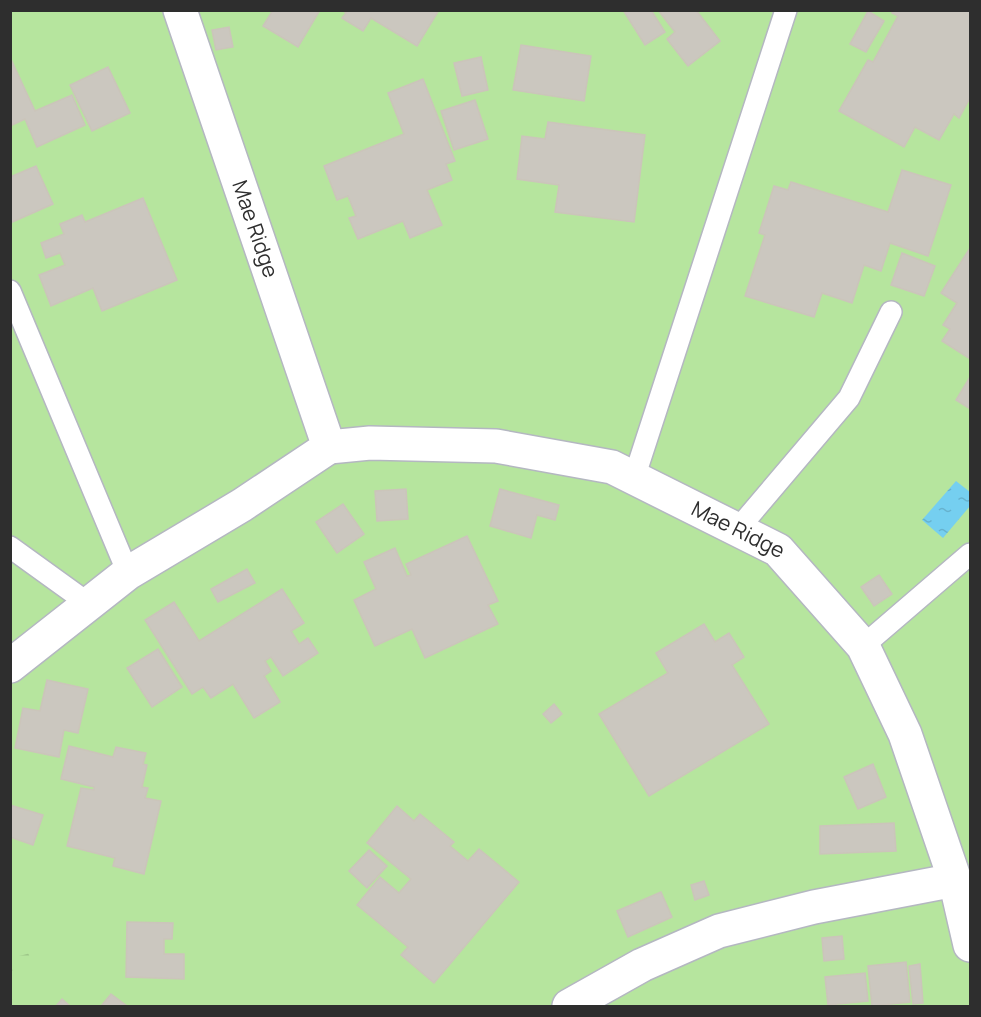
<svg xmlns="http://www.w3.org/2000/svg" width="981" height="1017" viewBox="0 0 981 1017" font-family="Manrope,sans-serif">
<defs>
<pattern id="forest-firs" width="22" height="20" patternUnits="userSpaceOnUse" patternTransform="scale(1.5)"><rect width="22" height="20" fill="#b6e59e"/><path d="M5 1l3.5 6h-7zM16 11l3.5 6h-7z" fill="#9dc588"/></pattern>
<pattern id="water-ripples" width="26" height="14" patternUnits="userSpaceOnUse" patternTransform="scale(1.5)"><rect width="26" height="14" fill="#75cff0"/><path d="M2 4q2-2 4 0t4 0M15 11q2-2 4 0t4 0" fill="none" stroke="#66b2ce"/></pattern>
</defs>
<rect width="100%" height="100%" fill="#efe9e1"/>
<rect fill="#b6e59e" x="11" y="11" width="959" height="995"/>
<path fill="url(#forest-firs)" d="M31,953L11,1003V958Z"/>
<path fill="url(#water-ripples)" d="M956,481L970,492V506L943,538L922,520Z"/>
<g fill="#cbc7bf" stroke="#cbc5ba" stroke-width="1.5">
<path d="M273,10H320L298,47L263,26Z"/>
<path d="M342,10H439L417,46L371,18L363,31L342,18L346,13Z"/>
<path d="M623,10H651L665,32L645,45Z"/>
<path d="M658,10H696L720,41L688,66L667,39L675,32Z"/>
<path d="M894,10H970V98L959,118L954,114L939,140L915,127L904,147L839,111L868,60L873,62L898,16L892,13Z"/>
<path d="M868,11L884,21L866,52L850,44Z"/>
<path d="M229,27L233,47L216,50L212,30Z"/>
<path d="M521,45L591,56L584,101L513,90Z"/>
<path d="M10,57L35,111L72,95L85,125L37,147L25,119L10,126Z"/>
<path d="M481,57L488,90L462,96L454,63Z"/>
<path d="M108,67L130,113L92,131L70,85Z"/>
<path d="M423,79L455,161L446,164L452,180L427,190L442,225L410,238L403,221L358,239L349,218L356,216L348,196L337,200L324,166L404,134L388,93Z"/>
<path d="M475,100L488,139L454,150L441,111Z"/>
<path d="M548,122L645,135L634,222L555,212L559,185L517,179L522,136L545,139Z"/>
<path d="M36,166L53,204L10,223V177Z"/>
<path d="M902,170L951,185L928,256L890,243L881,271L864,265L852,303L822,293L814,317L745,296L765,235L759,233L774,186L788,190L791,182L888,212Z"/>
<path d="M143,198L177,280L102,311L93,288L51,306L39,275L65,265L60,253L46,258L41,243L64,234L60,224L82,215L85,222Z"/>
<path d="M970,248V359L942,341L950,329L943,325L957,303L941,293Z"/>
<path d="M902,253L935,266L924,296L891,285Z"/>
<path d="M970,377V409L956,400Z"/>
<path d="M406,489L408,519L377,521L375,491Z"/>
<path d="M500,489L559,505L555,520L537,515L531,538L490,526Z"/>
<path d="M343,504L364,534L337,553L316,522Z"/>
<path d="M467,536L498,601L488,605L498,624L425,658L412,629L375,646L354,600L376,589L364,562L395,548L407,576L411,575L406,564Z"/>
<path d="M247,569L255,583L218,602L211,589Z"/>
<path d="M879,575L892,594L874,606L861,587Z"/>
<path d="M282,589L304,623L291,631L299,644L308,638L318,653L283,676L271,657L265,661L271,671L264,676L280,702L254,718L233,684L211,698L203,687L192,694L145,620L174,602L199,641Z"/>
<path d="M704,624L715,642L729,633L744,657L732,665L769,724L649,796L599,714L668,673L656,653Z"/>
<path d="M158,649L182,687L152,707L127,668Z"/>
<path d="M47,680L88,689L78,733L64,730L59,757L15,748L23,708L40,711Z"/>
<path d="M554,704L562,714L551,723L543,714Z"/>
<path d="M69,746L113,757L116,747L146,753L143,764L147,765L142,787L148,788L145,798L161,801L144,874L113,866L115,858L67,846L81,788L94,790V787L61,779Z"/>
<path d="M873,764L886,797L858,809L844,777Z"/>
<path d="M10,805L43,815L33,845L10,837Z"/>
<path d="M397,806L414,821L420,814L454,842L450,846L468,861L479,849L519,882L434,983L401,955L408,947L357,905L380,877L399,893L411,879L367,843Z"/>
<path d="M894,823L896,851L820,854V826Z"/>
<path d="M369,850L387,866L367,888L349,871Z"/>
<path d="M704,881L709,895L695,900L691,885Z"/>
<path d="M661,892L672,917L628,937L617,911Z"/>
<path d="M127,922L173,923L172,939H164V954H184V979L126,977Z"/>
<path d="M842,936L844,959L824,961L822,938Z"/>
<path d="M906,962L910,1002L872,1006L868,966Z"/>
<path d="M920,964L923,1003L913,1004L909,966Z"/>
<path d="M865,973L868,1001L828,1005L825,977Z"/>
<path d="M111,994L127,1006H101Z"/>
<path d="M62,999L70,1006H56Z"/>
</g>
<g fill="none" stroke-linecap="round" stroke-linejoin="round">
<defs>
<g id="lane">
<path d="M10,291L128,573"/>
<path d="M634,478L786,10"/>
<path d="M737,530L849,398L891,312"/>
<path d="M10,547L89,604"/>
<path d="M863,646L970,554"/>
</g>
<g id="street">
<path id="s1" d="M329,447L370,443L496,446L612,467L778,550L863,646L905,734L955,880L970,945"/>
<path d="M10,666L128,573L242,505L329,447L180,10"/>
<path d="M569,1006L642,965L719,931L814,907L955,880"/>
</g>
</defs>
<use href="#lane" stroke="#b4b7c1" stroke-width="24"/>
<use href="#street" stroke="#b4b7c1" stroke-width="36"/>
<use href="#lane" stroke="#fff" stroke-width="21"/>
<use href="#street" stroke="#fff" stroke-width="33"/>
</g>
<g text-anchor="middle" stroke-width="5" stroke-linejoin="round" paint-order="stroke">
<g font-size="21" fill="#2e2e2e" stroke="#fff">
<text transform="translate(255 229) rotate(71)" y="7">Mae Ridge</text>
<text dy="7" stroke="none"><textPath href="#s1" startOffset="426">Mae Ridge</textPath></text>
</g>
</g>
<rect width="981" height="1017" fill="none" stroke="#2e2e2e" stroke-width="24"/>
</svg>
